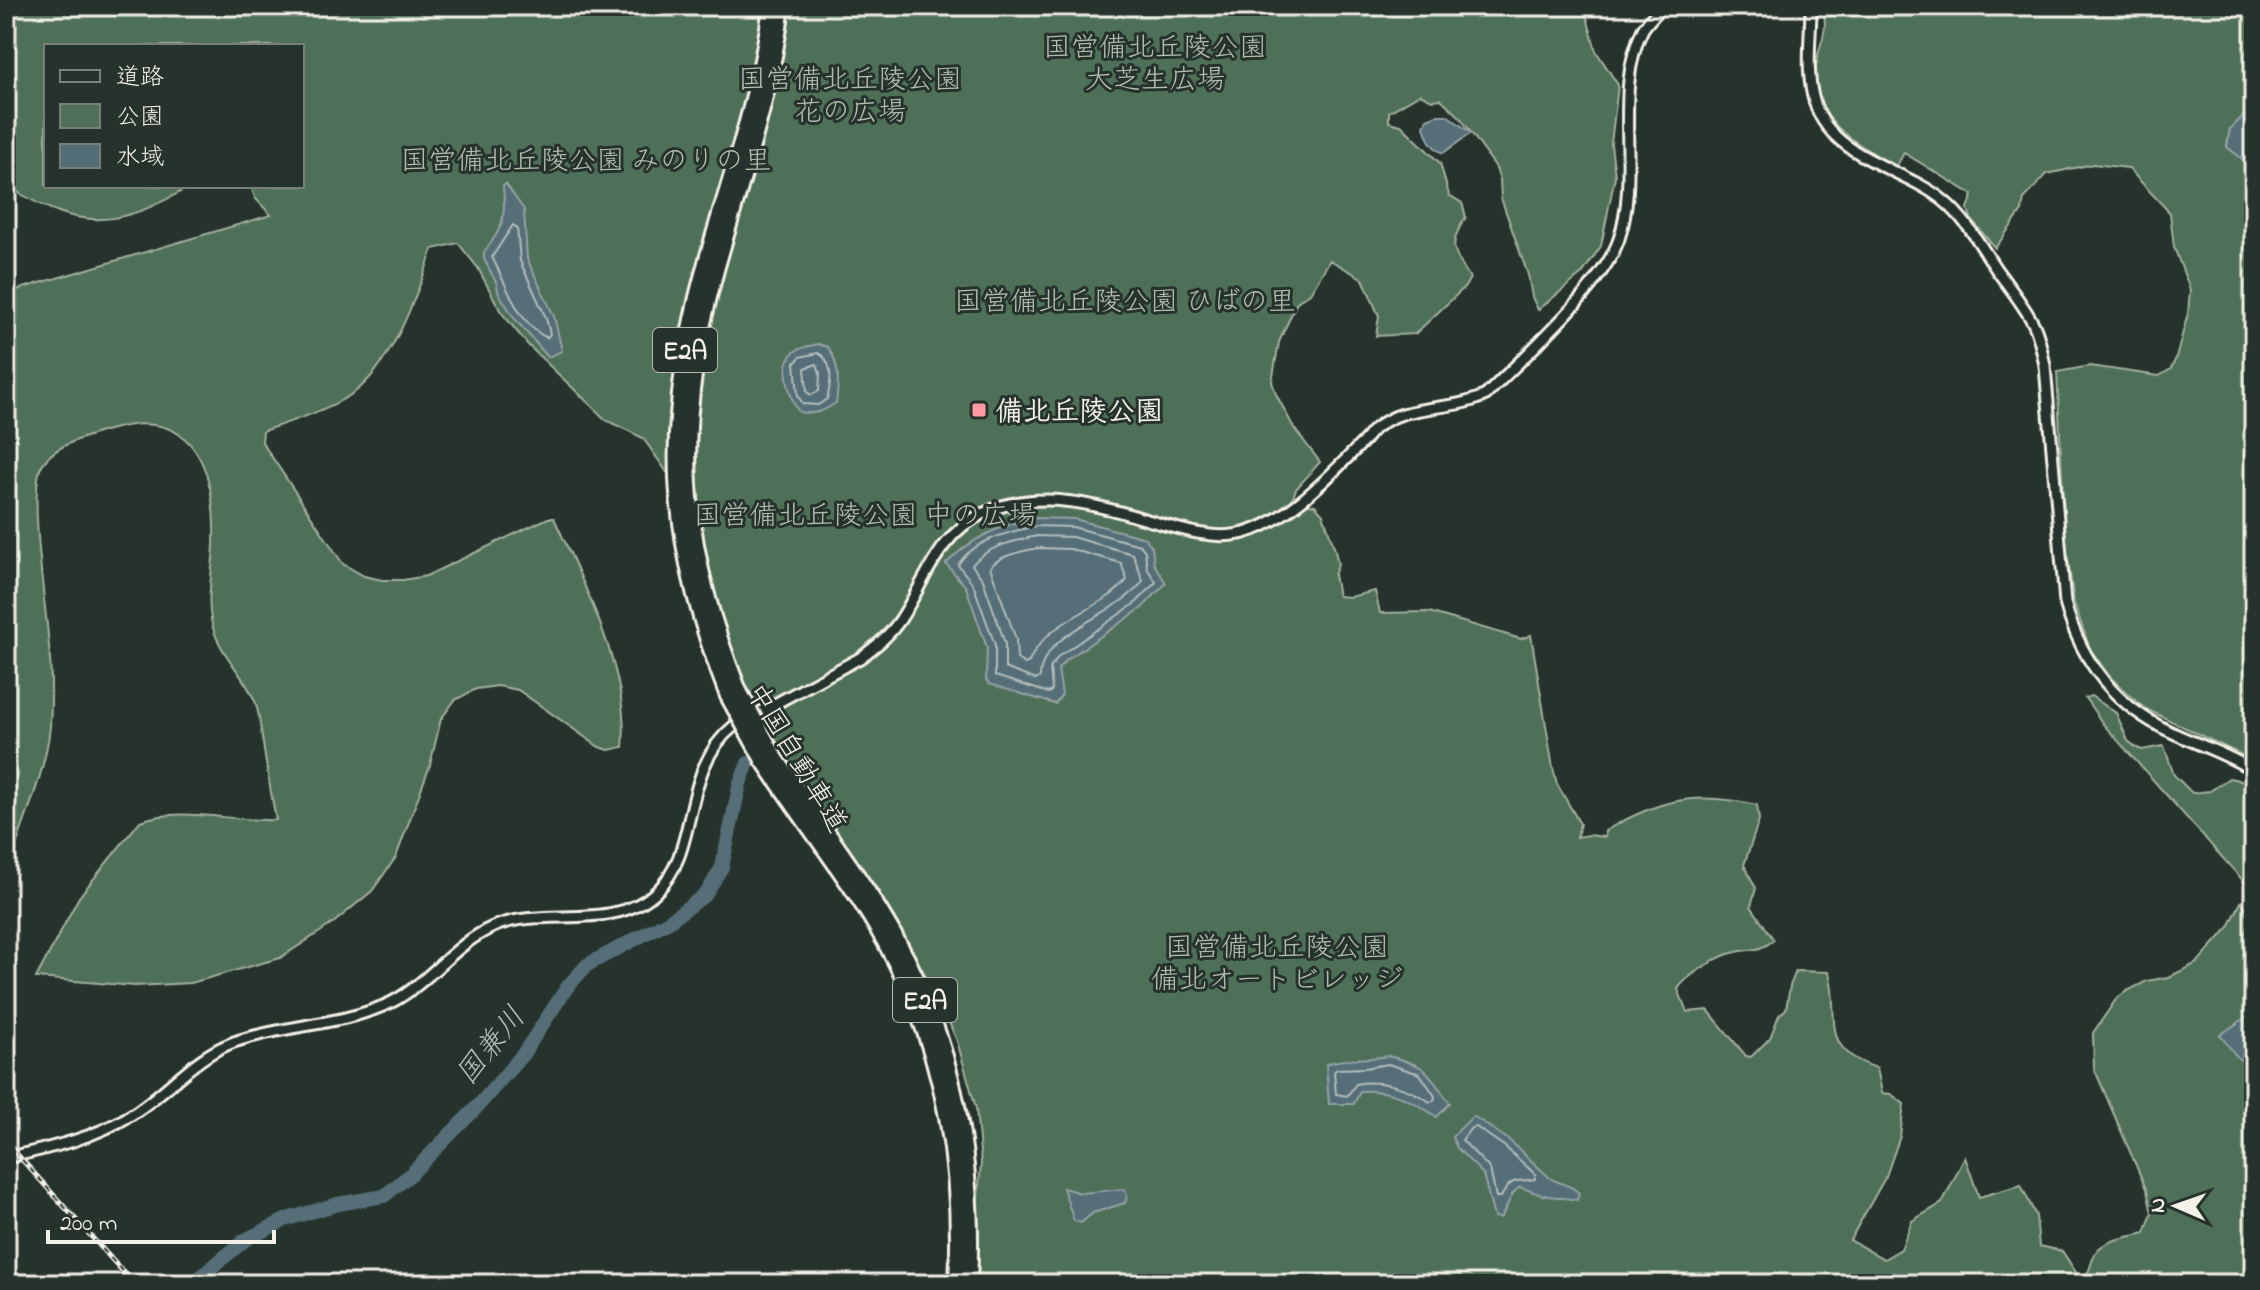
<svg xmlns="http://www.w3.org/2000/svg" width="2260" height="1290" viewBox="0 0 2260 1290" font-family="'Indie Flower','Klee One',sans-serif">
<rect width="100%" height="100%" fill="#26332d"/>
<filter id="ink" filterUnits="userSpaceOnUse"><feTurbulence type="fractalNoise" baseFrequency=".0125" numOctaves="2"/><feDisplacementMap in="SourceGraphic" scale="16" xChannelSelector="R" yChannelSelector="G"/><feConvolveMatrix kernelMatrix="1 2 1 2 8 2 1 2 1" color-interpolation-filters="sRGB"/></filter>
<g filter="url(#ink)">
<g fill="#506f58" stroke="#a2b0a0" stroke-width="2">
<path d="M6,6H1584L1596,51L1618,85L1611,144L1615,176L1601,246L1582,274L1538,310L1532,297L1528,275L1501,198L1500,179L1495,166L1459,116L1441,99L1432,100L1420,94L1389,112V122L1401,125L1440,163L1449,195L1462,203L1466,217C1447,246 1453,250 1470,278L1465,287L1415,334L1376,336L1379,316L1363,279L1330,260L1310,293L1297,302L1292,313L1279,342L1272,382L1276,394L1294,428L1320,462L1296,489L1287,514L1302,503L1315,505L1323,514L1335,550L1338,565L1334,575L1338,596L1350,597L1375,591L1380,613L1429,612L1521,639L1531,635L1553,768L1557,784L1580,824L1577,837L1589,835L1605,837V831C1659,799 1696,791 1757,805L1759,820L1744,865L1756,888L1751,906L1774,940C1758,953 1749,948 1732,953C1718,956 1685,977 1678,989L1687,1012L1708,1010L1746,1056L1751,1057L1770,1038L1779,1015L1786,1009L1790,986L1796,971L1829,972C1841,1017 1817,1049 1877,1068L1882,1093L1891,1094L1904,1104L1900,1136L1886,1176L1850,1240L1884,1259L1901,1249L1912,1221L1942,1203L1965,1157L1979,1197L2021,1185L2036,1216L2039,1246L2062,1251L2081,1280C2092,1272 2089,1264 2096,1252C2105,1239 2130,1237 2145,1233L2152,1213L2147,1191L2094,1068L2093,1033L2117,998L2127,991L2147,981L2169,977L2197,963L2229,927L2241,902L2254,915V1284H977V1208L981,1163L976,1108L957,1041L941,1004L878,890L800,782L744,689L726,644L705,573L696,514L643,438L606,420L528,345L501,312L478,268L458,243L433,249C417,294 391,370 349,396C322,412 292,421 263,431L262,442L343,564L364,576L382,580H403L426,576L548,518H554C584,585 630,672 623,747L609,750L599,747L518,690L498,686L476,689L455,700L441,719L430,765L396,857L372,891L332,924L280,958L191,983L135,986L36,978L79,897L140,821C182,806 232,822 276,820C271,793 266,765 262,737C260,725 259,712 255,701C244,675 221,655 213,628C205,601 213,571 214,544C216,472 196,404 109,430C88,436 52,445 41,467C29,492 45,602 48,635C51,664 52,697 50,726C46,769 27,813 13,854L6,862V293L271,215L255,198L251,186H302V46H46V186H191C117,229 80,232 6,185Z"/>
<path d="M1823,6H2254V106L2230,129L2227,146L2254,168V761L2144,708L2111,678L2090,649L2074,603L2065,538L2057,372L2090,366L2159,376L2171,369L2176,358L2188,313L2190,290L2174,247L2170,213L2128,168L2093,164L2047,174L2024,199L2022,211L1995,248L1971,219L1968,208L1973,195L1904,153L1896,167C1857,143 1810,122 1816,67C1819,40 1829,36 1823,6Z"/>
<path d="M2091,696L2116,713L2128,741L2137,748L2142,750L2164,746L2174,775L2192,793L2210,791L2229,778C2248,781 2252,787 2254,804V893L2103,724L2085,698Z"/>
</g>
<g fill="#546e78" stroke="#94a2a5" stroke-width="2">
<path d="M2254,106V168L2227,147L2230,129Z"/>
<path d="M1437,115H1447L1471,133L1443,153C1431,147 1427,138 1424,126L1427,119Z"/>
<path d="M506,184L524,210L527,259L554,316L562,351L548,357L514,318L498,292L497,284L484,259V252C504,227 506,217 503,186Z"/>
<path d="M818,344L828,347C840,365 839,382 836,403C822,412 815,415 799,412C790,399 779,364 794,352C801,347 810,346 818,344Z"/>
<path d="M1035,518L1074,519L1145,538L1152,547L1154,564L1166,583L1142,608L1065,661L1058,669L1062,695L1055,704L989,684L986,679L987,648L966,587L946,564C972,537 999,526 1035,518Z"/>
<path d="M2254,1012V1068L2238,1058L2220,1035Z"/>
<path d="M1388,1056C1432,1067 1424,1070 1450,1103L1437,1117C1413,1100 1390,1089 1360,1091L1354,1104H1329L1326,1064C1345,1057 1367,1060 1388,1056Z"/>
<path d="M1473,1116L1509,1140L1551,1179L1573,1188L1579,1193L1577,1200L1542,1195L1520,1187C1508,1194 1509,1208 1500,1218L1494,1217L1483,1174L1457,1148L1452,1137Z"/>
<path d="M1063,1188L1081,1193L1124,1189L1127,1196L1125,1203L1093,1213L1081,1223L1074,1221Z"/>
</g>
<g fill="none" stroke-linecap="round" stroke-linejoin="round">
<g stroke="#b4bdbb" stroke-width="2">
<path d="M513,225L517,228L520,261L546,318L550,334L547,338C517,323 507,285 492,257Z"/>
<path d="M818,353C834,361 831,384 827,399L818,405L803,404L798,396L795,363L800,357Z"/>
<path d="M817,364L820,373L819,391L811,395L807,392L805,368Z"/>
<path d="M1036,526L1073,527L1140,545L1145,551L1147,568L1156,582L1137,602L1059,656L1050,668L1052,690L1049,693L995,676V645L973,584L958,565C973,540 1009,532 1036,526Z"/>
<path d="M1037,536L1072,537L1133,554L1143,581C1119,615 1041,631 1040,677L1036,680L1005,668V643L983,580L972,565C987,546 1014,541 1037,536Z"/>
<path d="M1038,548L1070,549L1121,563L1127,580C1102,611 1047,618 1029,662L1025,664L1017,659L1016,639L990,567C1002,554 1021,552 1038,548Z"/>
<path d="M1388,1064L1420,1074L1435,1096L1434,1101L1430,1102C1410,1088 1380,1079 1356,1084L1347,1096L1336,1094L1334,1072L1337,1069L1365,1068Z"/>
<path d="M1476,1127L1504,1146L1535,1174V1179C1516,1183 1513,1175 1501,1197H1496L1490,1169L1462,1140L1471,1128Z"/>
</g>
<path stroke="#546e78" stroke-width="14" d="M192,1284L245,1240L287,1219L338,1204L384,1196L411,1174L478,1106L523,1054L568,986L587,965L669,921L706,894L722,867L740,783L748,763"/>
<defs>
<g id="tertiary">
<path d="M1811,6C1811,37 1805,74 1815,104C1833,159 1905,168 1944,201C1966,219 1981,246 1996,269C2009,287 2024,305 2034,325C2040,338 2042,351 2045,366L2065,603C2081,661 2115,706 2171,732C2198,745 2228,754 2254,771"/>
<path d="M6,1158C49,1148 93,1139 131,1115C167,1093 193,1057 234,1042C285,1024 343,1026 392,1002C430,982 454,944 493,927C544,905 612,933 656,892C701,851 679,770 734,726L860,658C875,647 889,636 900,620C926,581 937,535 984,513C1042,486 1104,507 1161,524C1184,530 1209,538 1233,535C1279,530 1329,477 1360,445C1366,440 1370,432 1377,427C1407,403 1451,412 1486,395C1523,357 1603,287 1619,239C1641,174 1612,89 1643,29C1648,21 1656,13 1663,6"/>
</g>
<g id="motorway">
<path d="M739,691C679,542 673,425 716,270C740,183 771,97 782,6"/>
<path d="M728,696C668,544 661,428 704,270C728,182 760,97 771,6"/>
<path d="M773,754C813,815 859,873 895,937C955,1042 975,1164 969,1284"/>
<path d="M763,760C803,821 850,879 885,942C944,1048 963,1165 957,1284"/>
</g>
</defs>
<use href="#tertiary" stroke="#f4f1e8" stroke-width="15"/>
<use href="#motorway" stroke="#f4f1e8" stroke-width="20"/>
<use href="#tertiary" stroke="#26332d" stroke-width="9"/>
<use href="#motorway" stroke="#26332d" stroke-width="14"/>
<defs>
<path id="rail" d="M6,1142L134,1284"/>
</defs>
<use href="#rail" stroke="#f4f1e8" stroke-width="5"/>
<use href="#rail" stroke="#26332d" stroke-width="2" stroke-dasharray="6" stroke-linecap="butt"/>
<defs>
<g id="motorway-bridge">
<path d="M739,691L773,754"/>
<path d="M728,696L763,760"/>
</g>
</defs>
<use href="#motorway-bridge" stroke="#f4f1e8" stroke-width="20" stroke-linecap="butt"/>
<use href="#motorway-bridge" stroke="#26332d" stroke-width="14"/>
</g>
</g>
<rect fill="#ff9aa2" stroke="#26332d" stroke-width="3" x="971" y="402" width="16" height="16" rx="4"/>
<g text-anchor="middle" stroke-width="6" stroke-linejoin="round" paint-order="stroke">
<g fill="#26332d" stroke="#b6b8b0" stroke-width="2">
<rect x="653" y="328" width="64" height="44" rx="6"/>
<rect x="893" y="978" width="64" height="44" rx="6"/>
</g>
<g font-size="26" font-weight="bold" fill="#f4f1e8">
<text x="685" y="359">E2A</text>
<text x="925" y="1009">E2A</text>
</g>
<g font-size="28" fill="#b2bdae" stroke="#26332d">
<text x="1155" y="56">国営備北丘陵公園<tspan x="1155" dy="32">大芝生広場</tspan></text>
<text x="850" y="88">国営備北丘陵公園<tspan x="850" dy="32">花の広場</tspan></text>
<text x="586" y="169">国営備北丘陵公園 みのりの里</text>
<text x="1125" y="310">国営備北丘陵公園 ひばの里</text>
<text x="865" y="524">国営備北丘陵公園 中の広場</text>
<text x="1277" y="956">国営備北丘陵公園<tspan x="1277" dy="32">備北オートビレッジ</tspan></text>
</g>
<g font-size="28" font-weight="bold" fill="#f4f1e8" stroke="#26332d" text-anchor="start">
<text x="995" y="420">備北丘陵公園</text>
</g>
<g font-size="28" fill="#f4f1e8" stroke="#26332d">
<text transform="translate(798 757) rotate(59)" y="10">中国自動車道</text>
</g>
<g font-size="30" font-style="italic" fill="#b4bdbb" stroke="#26332d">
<text transform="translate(490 1045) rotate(-51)" y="10">国兼川</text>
</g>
</g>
<rect width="2260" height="1290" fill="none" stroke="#26332d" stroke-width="32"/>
<rect x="16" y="16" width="2228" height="1258" fill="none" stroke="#f4f1e8" stroke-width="3" filter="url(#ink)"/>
<rect x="44" y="44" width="260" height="144" fill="#26332d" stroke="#787f78" stroke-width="2"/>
<rect x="60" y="70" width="40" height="12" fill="#26332d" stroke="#787f78" stroke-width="2"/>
<text x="116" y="84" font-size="24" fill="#f4f1e8">道路</text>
<rect x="60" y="104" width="40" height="24" fill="#506f58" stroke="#787f78" stroke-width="2"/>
<text x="116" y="124" font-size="24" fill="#f4f1e8">公園</text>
<rect x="60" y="144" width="40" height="24" fill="#546e78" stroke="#787f78" stroke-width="2"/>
<text x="116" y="164" font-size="24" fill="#f4f1e8">水域</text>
<g transform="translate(2176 1206) rotate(272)" stroke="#26332d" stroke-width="6" paint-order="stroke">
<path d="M0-6L14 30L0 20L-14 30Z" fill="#f4f1e8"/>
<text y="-12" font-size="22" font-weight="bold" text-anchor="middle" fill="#f4f1e8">N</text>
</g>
<path d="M48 1230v12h226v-12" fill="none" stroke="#f4f1e8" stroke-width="4"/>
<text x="60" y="1230" font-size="24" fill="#f4f1e8" stroke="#26332d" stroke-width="6" paint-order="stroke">200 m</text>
</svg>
